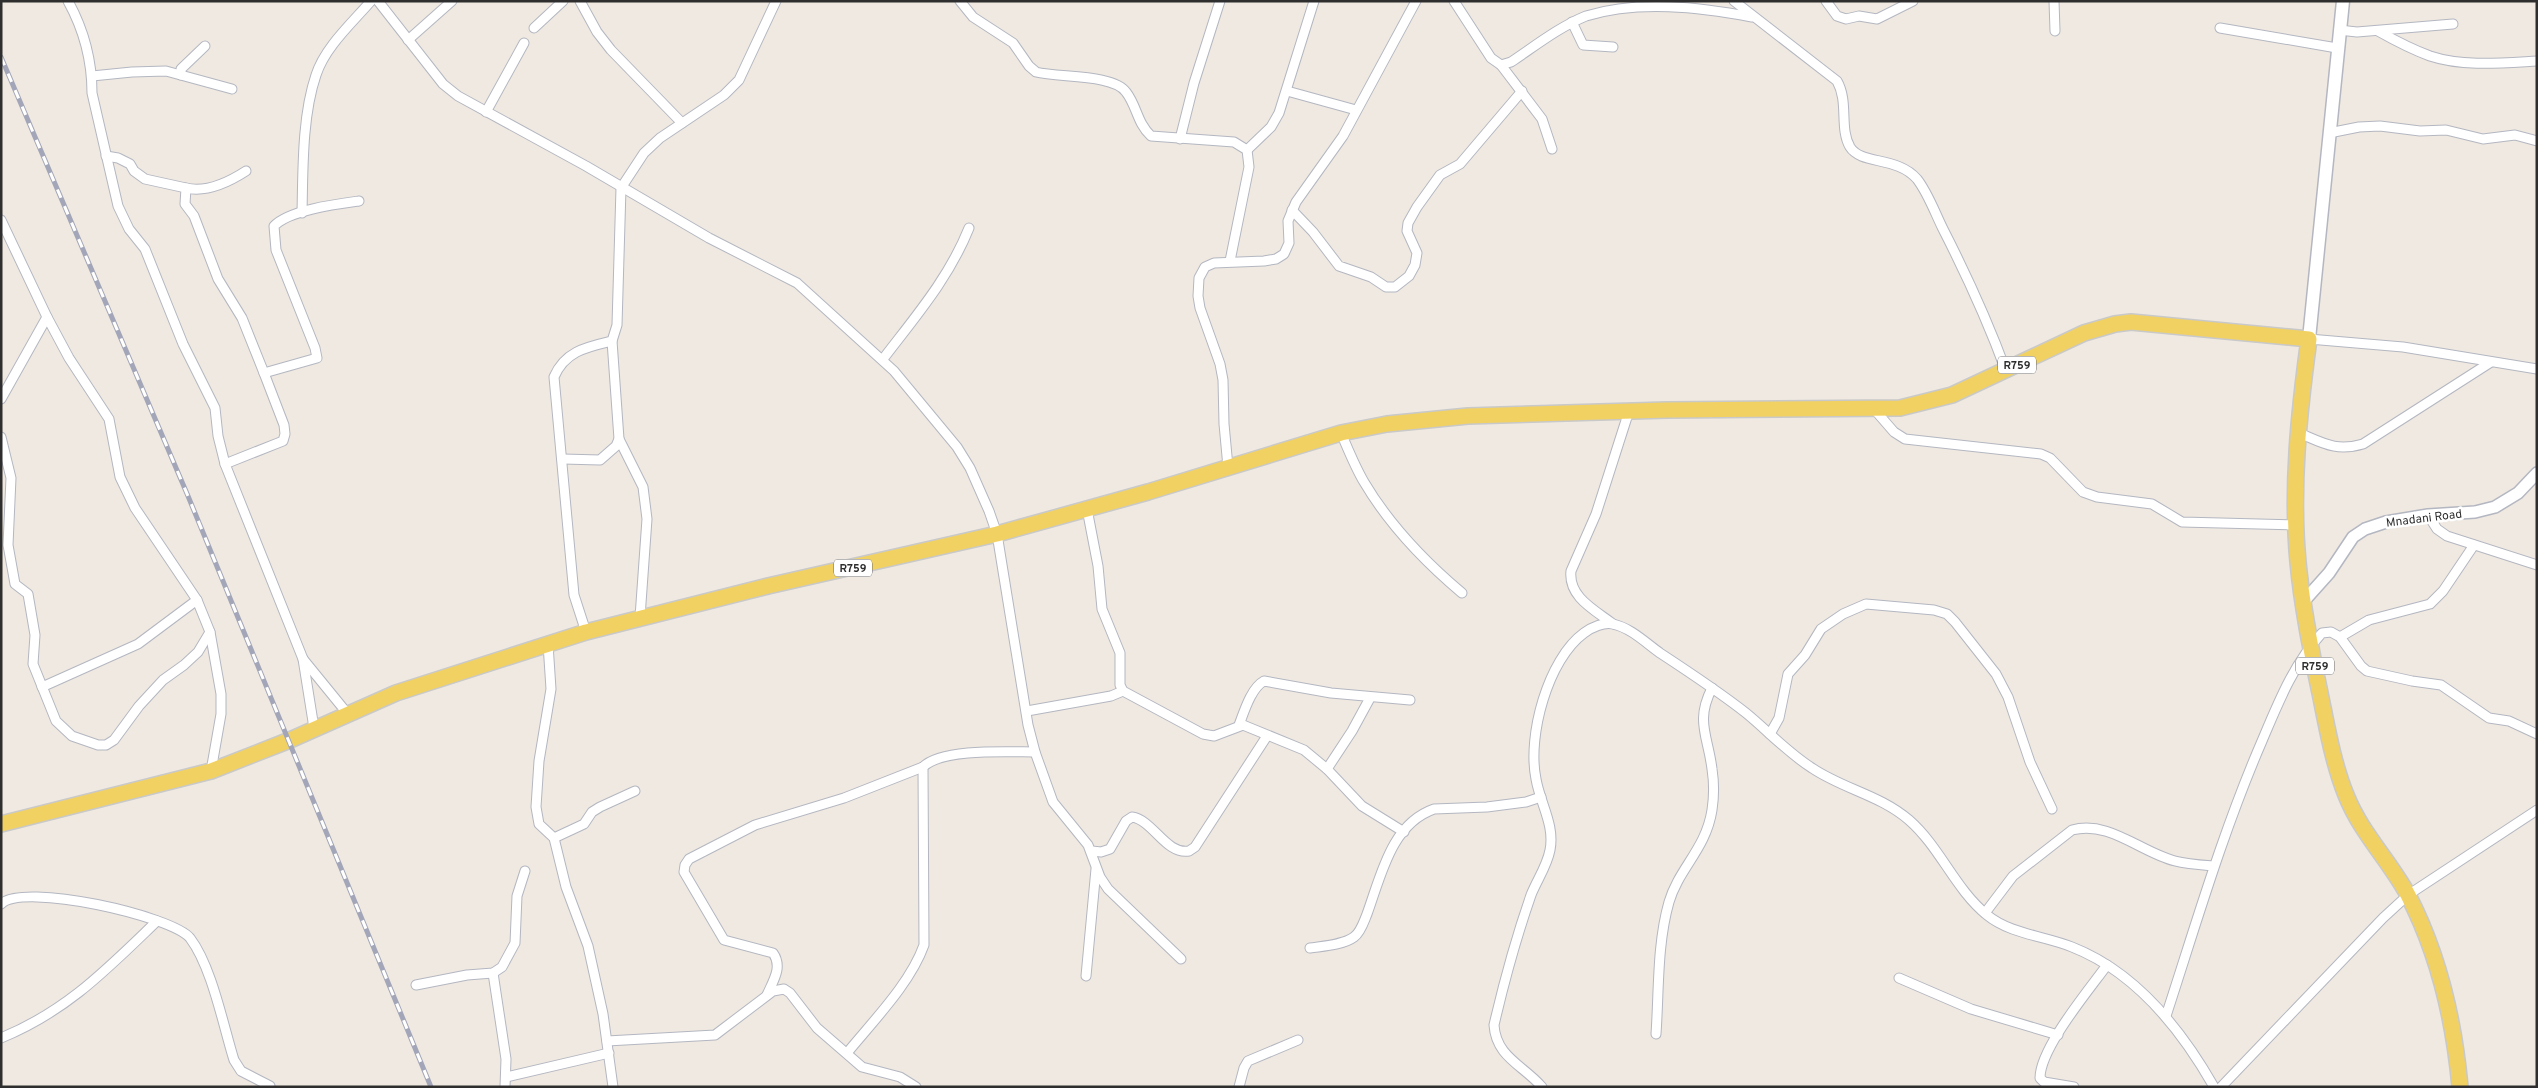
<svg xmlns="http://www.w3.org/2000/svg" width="2538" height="1088" viewBox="0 0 2538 1088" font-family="Overpass,sans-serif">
<rect width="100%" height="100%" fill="#efe9e1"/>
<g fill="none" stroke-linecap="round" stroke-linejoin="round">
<defs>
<g id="minor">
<path d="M68,1C84,30 92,60 92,93L118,206L129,229L145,249L183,344L215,408L218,436L225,464L303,659L314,728"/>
<path d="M378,1L443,84L458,96L586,166L709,238L797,283L894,371L957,447L970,468L989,511L997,534L1028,725L1035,752L1053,802L1088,845L1100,877L1108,889L1181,959"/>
<path d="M580,1L597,32L611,50L682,123"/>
<path d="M960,1L973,17L1013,43L1029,66L1036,72C1059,78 1113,74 1126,92C1137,106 1137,123 1151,136L1234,142L1247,150L1249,167L1230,261"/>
<path d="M1454,1L1491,58L1501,65L1511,62C1535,46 1559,27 1586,16C1638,0 1699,7 1752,17"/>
<path d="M1734,1L1837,81C1849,102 1839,128 1850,147C1861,165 1897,156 1917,179C1928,193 1935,213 1943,229C1967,276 1988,322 2006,371"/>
<path d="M1826,1L1837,16L1846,19L1859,16L1877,19L1913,1"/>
<path d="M2054,1L2055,31"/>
<path d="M1572,22L1583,45L1613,47"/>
<path d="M534,28L563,1"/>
<path d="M2220,28L2337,48"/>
<path d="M2339,30L2357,32L2453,24"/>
<path d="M2378,31C2394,40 2411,49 2430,56C2463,67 2502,63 2537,61"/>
<path d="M408,40L452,1"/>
<path d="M1501,65L1542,119L1552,149"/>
<path d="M181,75V69L205,46"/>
<path d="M92,76L132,72L166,71L232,89"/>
<path d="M1287,91L1356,110"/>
<path d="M486,112L524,43"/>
<path d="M2329,133L2359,127L2380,126L2420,131L2446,130L2483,139L2515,135L2537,141"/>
<path d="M1180,139L1194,83L1220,1"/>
<path d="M1247,150L1271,127L1279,113L1314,1"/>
<path d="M106,156L118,158L130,164L134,171L145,179L186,188L185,204L194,216L218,279L242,318L264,373"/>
<path d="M186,188C207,193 229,182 246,171"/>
<path d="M1292,210L1313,232L1339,266L1371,277L1386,287H1395L1409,276L1415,265L1417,253L1407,231L1408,223L1417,207L1440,175L1460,164L1522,91"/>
<path d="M302,213C303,170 302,116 316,75C325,47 352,23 371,1"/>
<path d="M1,220L47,317L69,358L109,419L120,477L135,508L197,600L210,632L221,694V714L211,771"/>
<path d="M2309,339L2403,347L2537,369"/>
<path d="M883,359C915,317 949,278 969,228"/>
<path d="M1,399L47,317"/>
<path d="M1874,409L1894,432L1905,439L2041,454L2050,458L2083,492L2097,497L2152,504L2182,522L2295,525"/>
<path d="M1341,433C1348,449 1355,467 1364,482C1390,526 1424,561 1462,593"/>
<path d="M2299,433C2323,443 2336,452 2363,444L2491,362"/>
<path d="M1,437L11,478L8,545L15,584L28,594L35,635L33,664L56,721L72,736L98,745H106L114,740L139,706L163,680L184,665L198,652L210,632"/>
<path d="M619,439L643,487L647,519L640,617"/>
<path d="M563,459L600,460L616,446L619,439L612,341"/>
<path d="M225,464L283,441L285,434L284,425L264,373L317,358L315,348L276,250L274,226C289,210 337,204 359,201"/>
<path d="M1228,467L1224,424L1223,380L1220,364L1200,308L1198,296L1199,278L1205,267L1214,263L1264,261L1276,259L1284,254L1289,243L1288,221L1296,202L1343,136L1416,1"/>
<path d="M1087,509L1098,566L1102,609L1120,653V685L1123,691L1203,734L1214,736L1243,725L1304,750L1327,769L1362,806L1404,832"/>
<path d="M2428,515L2437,529L2447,536L2537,565"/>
<path d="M1613,624C1595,610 1568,597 1571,571L1596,514L1629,411"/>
<path d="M586,632L574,595L554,377C565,351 587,347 612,341L617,325L621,188L644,153L660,138L724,95L739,80L776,1"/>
<path d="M2340,637L2369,620L2430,604L2443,591L2474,545"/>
<path d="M548,644L551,689L539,761L536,807L539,824L554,838L566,887L588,946L603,1014L613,1087"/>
<path d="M303,659L347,713"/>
<path d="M42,687L138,644L197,600"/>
<path d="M1027,711L1111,696L1123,691"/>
<path d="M1239,725C1244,712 1251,688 1264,681L1331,693L1410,700"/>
<path d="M1770,734L1779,718L1788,674L1805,655L1821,629L1843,614L1866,604L1934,610L1947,614L1955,622L1996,674L2008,697L2030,762L2052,809"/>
<path d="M1327,769L1352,731L1370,698"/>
<path d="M554,838L584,824L592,812L600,807L635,791"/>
<path d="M1092,851L1101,852L1110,849L1126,821L1132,817C1153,820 1166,855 1189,851L1195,847L1267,736"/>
<path d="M1,904C23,882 172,916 190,938C212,967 223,1025 234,1060L241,1071L270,1086"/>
<path d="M1985,913L2013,876L2072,830C2109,820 2140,852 2175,861C2187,864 2201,865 2213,866"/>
<path d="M1310,948C1323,946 1343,945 1354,937C1361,932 1364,921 1367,914C1381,876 1391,824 1434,809L1487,807L1526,802L1541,797"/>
<path d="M493,973L506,1059L505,1087"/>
<path d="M1086,976L1096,869"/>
<path d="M1899,978L1971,1009L2058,1035"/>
<path d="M416,985L467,975L493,973L502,967L515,943L517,896L525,871"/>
<path d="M767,995C773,981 783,967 773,953L724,940L684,872L685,865L689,859L755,825L844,798L923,767"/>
<path d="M2166,1016C2196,924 2223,831 2262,741C2278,703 2294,663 2322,633L2331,632L2340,637L2361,666L2367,671L2412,681L2441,685L2489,718L2509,721L2537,734"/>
<path d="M1656,1034C1659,991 1657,944 1669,902C1679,868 1706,849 1712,810C1714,797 1714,782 1712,769C1708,736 1695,721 1712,688"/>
<path d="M1,1038C67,1011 107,969 157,921"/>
<path d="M607,1041L715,1035L773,991L784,989L790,993L817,1028L862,1067L900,1077L916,1087"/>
<path d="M847,1053C873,1021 910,984 924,945L923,767C942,748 1009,752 1035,752"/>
<path d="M506,1077L609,1053"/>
<path d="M1239,1087L1244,1068L1248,1061L1298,1040"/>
<path d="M1542,1087C1523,1065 1496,1057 1494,1025C1504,982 1516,938 1531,895C1537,880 1547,866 1550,850C1555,825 1540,803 1536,779C1527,736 1548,659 1584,633C1592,627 1604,622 1613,624C1631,628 1646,643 1660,653C1689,672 1718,691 1746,713C1768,731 1788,753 1812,768C1843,789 1880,795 1909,820C1940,847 1955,889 1987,915C2010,934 2045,936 2072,947C2136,972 2181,1029 2214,1087"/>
<path d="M2074,1087L2044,1082L2040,1078C2040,1048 2089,990 2107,965"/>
<path d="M2221,1087L2383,918L2408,895L2537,810"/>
</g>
<path id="tertiary" d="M2303,602L2329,573L2353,537L2365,529L2386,522L2428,515L2475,512L2495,507L2518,493L2537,473"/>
<path id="secondary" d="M2309,339L2343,1"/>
<path id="primary" d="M1,824L211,771L290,740L396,693L586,632L768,586L997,534L1148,492L1341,433L1387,424L1468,416L1667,410L1900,408L1952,395L2084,333L2115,324L2131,322L2309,339C2299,412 2291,488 2298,562C2302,606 2311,650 2320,693C2327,727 2333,763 2346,795C2361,833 2389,860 2408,895C2439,955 2454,1020 2460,1087"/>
</defs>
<use href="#minor" stroke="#b4b7c1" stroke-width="11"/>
<use href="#tertiary" stroke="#b4b7c1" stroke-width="14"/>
<use href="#secondary" stroke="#b4b7c1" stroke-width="15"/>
<use href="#primary" stroke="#c9c9c9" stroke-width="18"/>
<use href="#minor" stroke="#fff" stroke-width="9"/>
<use href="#tertiary" stroke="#fff" stroke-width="11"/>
<use href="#secondary" stroke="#fff" stroke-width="12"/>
<use href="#primary" stroke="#f2d163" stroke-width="15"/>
<defs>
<path id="rail" d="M1,57L188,496L431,1087"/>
</defs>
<use href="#rail" stroke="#a3a6b8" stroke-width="5"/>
<use href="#rail" stroke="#fff" stroke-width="3" stroke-dasharray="9" stroke-linecap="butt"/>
</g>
<g text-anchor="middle" stroke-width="5" stroke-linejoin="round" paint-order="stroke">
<g fill="#fff" stroke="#6d6d6d" stroke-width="1">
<rect x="1998" y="356.5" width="38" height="17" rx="4"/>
<rect x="834" y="559.5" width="38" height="17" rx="4"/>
<rect x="2296" y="657.5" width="38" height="17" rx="4"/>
</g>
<g font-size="11" font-weight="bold" fill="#2e2e2e">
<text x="2017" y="369">R759</text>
<text x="853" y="572">R759</text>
<text x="2315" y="670">R759</text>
</g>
<g font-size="12" fill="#2e2e2e" stroke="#fff">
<text transform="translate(2424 518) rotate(-7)" y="4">Mnadani Road</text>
</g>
</g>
<rect width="2538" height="1088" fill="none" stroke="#2e2e2e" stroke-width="5"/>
</svg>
